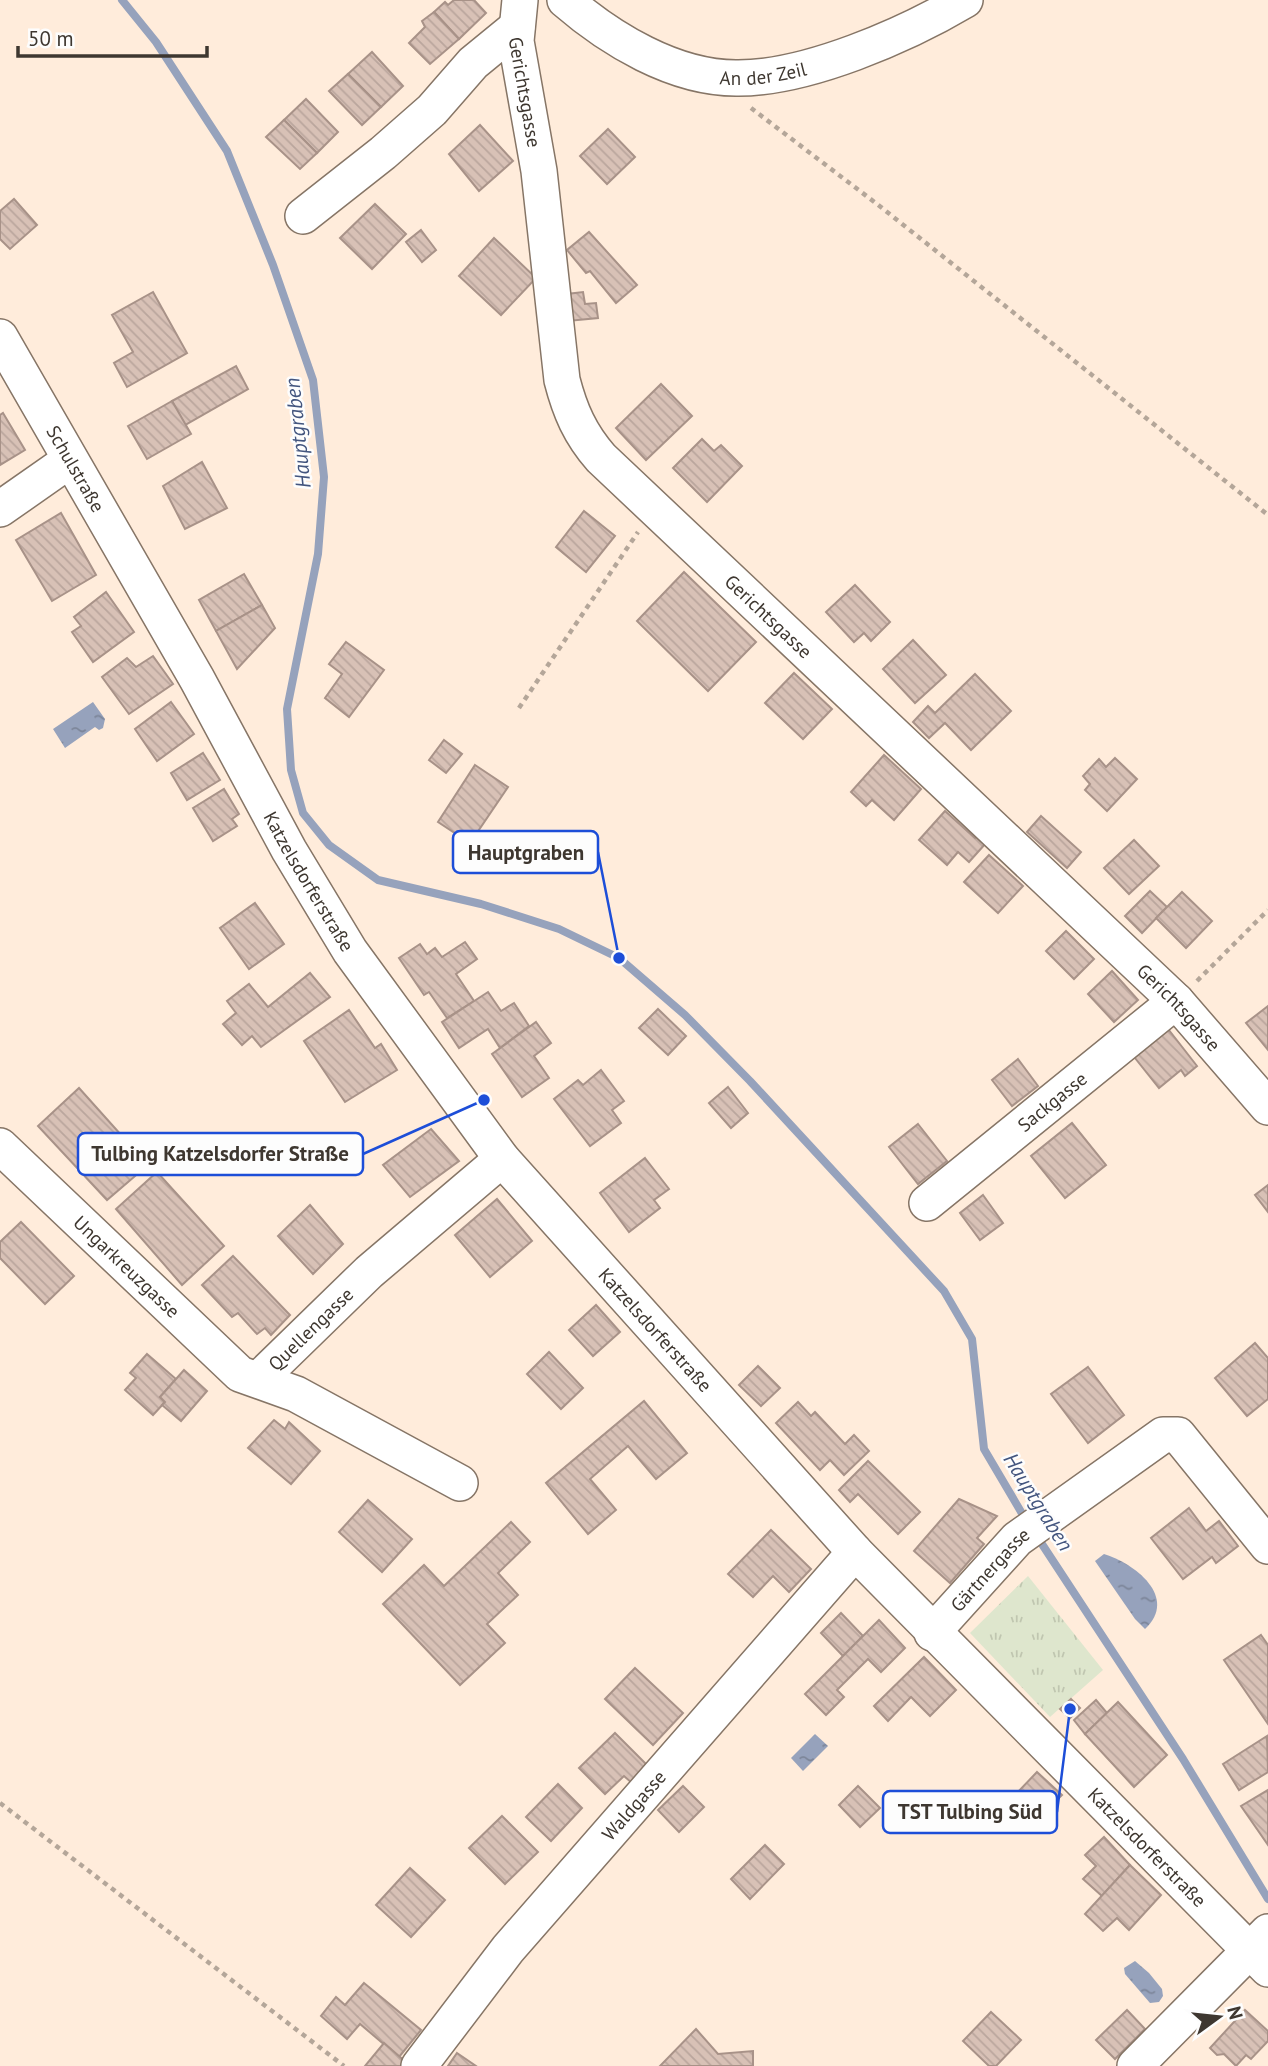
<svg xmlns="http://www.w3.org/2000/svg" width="1268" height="2066" viewBox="0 0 1268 2066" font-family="'PT Sans',sans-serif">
<defs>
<pattern id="park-tufts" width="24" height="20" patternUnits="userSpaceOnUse" patternTransform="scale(1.75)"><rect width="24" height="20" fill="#dee6cd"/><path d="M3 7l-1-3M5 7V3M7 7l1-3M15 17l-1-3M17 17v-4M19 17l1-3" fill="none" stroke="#c0c6b0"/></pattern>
<pattern id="water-ripples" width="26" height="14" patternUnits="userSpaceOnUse" patternTransform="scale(1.75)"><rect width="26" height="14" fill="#96a2bc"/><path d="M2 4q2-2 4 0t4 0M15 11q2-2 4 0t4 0" fill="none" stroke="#7c8599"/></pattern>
<pattern id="building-back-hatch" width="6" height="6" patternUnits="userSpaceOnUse" patternTransform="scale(1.75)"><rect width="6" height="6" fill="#d8c1b6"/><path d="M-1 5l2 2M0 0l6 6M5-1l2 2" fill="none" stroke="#baa69d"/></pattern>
</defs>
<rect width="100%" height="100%" fill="#ffecdb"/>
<path fill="url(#park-tufts)" d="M1028,1576L1103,1670L1050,1717L970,1633Z"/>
<g fill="url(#water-ripples)">
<path d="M93,702L105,719L103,728L99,730L95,727L65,748L53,729Z"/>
<path d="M1104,1554C1134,1563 1179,1597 1145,1629L1135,1619L1095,1561Z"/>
<path d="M815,1734L828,1746L803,1771L791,1758Z"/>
<path d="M1135,1961L1149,1973L1162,1989L1163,1996L1159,2002L1150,2003L1125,1974L1124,1968Z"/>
</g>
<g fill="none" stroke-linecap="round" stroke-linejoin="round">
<g stroke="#96a2bc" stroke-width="8">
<path d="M122,0L156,42L227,151L273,265L313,380L324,477L318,554L287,709L291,770L303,813L329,845L378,880L481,904L559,929L619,958L685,1015L750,1081L944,1291L972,1339L984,1449L1027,1522"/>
<path d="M1036,1535L1183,1759L1268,1899"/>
</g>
</g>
<g fill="url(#building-back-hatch)" stroke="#a89288" stroke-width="2">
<path d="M454,0H474L486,13L459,39L434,12L445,2L448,5Z"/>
<path d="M434,12L459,39L430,64L409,43L425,27L422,21Z"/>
<path d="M372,52L403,86L381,107L348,74Z"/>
<path d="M348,74L381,107L362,125L329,91Z"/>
<path d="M306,99L338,132L317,153L284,120Z"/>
<path d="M284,120L317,153L300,169L266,137Z"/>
<path d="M480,125L513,161L479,191L449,154Z"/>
<path d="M608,129L635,157L607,184L580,156Z"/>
<path d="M14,199L37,225L10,249L0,239V211Z"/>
<path d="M375,204L406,234L372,269L340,238Z"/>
<path d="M421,230L436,250L422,262L406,242Z"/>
<path d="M589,232L637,285L616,303L590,271L586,273L567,250Z"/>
<path d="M494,238L536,278L501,315L459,276Z"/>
<path d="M153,292L187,353L127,387L114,363L133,352L112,315Z"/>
<path d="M583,292L585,304L596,303L598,318L568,321L567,294Z"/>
<path d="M236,366L248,389L185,425L172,401Z"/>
<path d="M661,384L692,416L646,460L616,428Z"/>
<path d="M172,401L191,434L147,459L128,426Z"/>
<path d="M3,413L25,450L0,465V415Z"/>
<path d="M702,439L714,451L721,445L742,466L707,502L673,468Z"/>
<path d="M202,462L227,508L185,529L163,486Z"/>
<path d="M584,511L615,536L586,572L556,547Z"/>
<path d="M61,513L96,575L52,601L16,540Z"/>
<path d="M684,572L756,642L708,691L637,621Z"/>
<path d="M244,574L262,605L216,631L199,600Z"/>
<path d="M855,585L890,622L871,641L864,633L854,642L826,612Z"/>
<path d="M106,592L134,632L93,662L72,632L81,626L74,617Z"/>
<path d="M262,605L275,628L237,669L216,631Z"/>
<path d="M913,640L946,675L915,703L883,669Z"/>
<path d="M346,642L384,670L349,717L325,698L342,674L329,664Z"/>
<path d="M153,656L173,684L129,714L102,677L127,658L136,667Z"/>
<path d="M794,673L832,709L803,739L765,703Z"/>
<path d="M975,674L1011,711L971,750L945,723L929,738L913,722L928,706L935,713Z"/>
<path d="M171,702L194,734L157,761L135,729Z"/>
<path d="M444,740L462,754L446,773L429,760Z"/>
<path d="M203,753L220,780L187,800L171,773Z"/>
<path d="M884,755L921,789L894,820L872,800L866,806L851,792Z"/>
<path d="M1115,758L1137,779L1107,811L1085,790L1090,784L1083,776L1099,759L1106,767Z"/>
<path d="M475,765L508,787L470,843L438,822Z"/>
<path d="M224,789L239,814L232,819L237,826L213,841L193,808Z"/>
<path d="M945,811L975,838L977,835L986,843L969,862L958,852L947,865L919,840Z"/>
<path d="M1041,816L1081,852L1067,868L1027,832Z"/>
<path d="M1134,840L1159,866L1129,894L1104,868Z"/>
<path d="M989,855L1023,886L998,913L964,882Z"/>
<path d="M1150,891L1167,907L1142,933L1125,916Z"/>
<path d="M1182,892L1212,921L1186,948L1156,918Z"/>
<path d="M255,903L284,944L249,969L220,928Z"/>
<path d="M1066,931L1094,959L1074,979L1046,951Z"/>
<path d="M465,942L477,959L456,974L474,1001L447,1018L429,992L424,995L399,958L420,944L427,954L435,948L442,957Z"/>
<path d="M1112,971L1138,1000L1114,1022L1088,994Z"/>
<path d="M310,973L330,997L261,1047L252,1036L242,1045L223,1024L236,1013L227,1001L249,984L268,1007Z"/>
<path d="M488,992L501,1011L514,1003L529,1026L500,1048L488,1029L459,1048L442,1022Z"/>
<path d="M1268,1006V1050L1246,1023Z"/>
<path d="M658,1009L686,1036L668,1055L639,1028Z"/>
<path d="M349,1010L375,1048L381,1044L397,1070L345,1102L304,1041Z"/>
<path d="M536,1022L551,1043L534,1056L549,1078L522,1097L492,1054Z"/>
<path d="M1165,1025L1197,1066L1185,1076L1181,1070L1159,1088L1131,1053Z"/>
<path d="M1018,1059L1038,1086L1012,1106L992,1080Z"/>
<path d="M601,1070L624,1101L612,1110L621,1123L590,1146L554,1099L578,1080L583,1085Z"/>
<path d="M728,1087L748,1113L731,1128L709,1103Z"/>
<path d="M79,1088L148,1165L107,1200L38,1126Z"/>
<path d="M1072,1123L1106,1165L1065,1198L1031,1156Z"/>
<path d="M918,1124L947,1161L918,1184L889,1147Z"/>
<path d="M431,1129L459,1161L410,1197L383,1165Z"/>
<path d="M645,1158L669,1189L654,1200L660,1208L629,1232L600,1193Z"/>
<path d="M157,1172L224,1246L182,1285L116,1209Z"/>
<path d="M1268,1185V1212L1255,1195Z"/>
<path d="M983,1195L1003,1223L980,1240L960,1213Z"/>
<path d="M497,1199L532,1241L490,1277L455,1235Z"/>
<path d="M310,1205L343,1244L313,1274L278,1236Z"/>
<path d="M21,1222L74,1276L45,1304L0,1258V1242Z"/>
<path d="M233,1256L290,1315L271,1335L265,1328L257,1334L238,1313L232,1317L202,1285Z"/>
<path d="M596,1305L620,1332L593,1356L569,1330Z"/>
<path d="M1255,1343L1268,1358V1399L1247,1416L1215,1378Z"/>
<path d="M549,1352L583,1388L561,1409L527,1374Z"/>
<path d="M147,1354L176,1379L160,1397L165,1402L153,1415L125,1390L136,1378L130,1373Z"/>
<path d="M758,1366L780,1388L761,1406L739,1385Z"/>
<path d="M1088,1367L1124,1415L1088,1443L1051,1394Z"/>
<path d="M184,1370L207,1391L181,1421L162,1405L165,1402L160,1397Z"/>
<path d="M644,1401L687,1453L656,1479L628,1446L590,1479L616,1510L588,1534L546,1483Z"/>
<path d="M798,1402L811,1416L815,1412L845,1444L854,1435L869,1451L844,1475L830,1460L820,1470L776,1423Z"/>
<path d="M274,1420L285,1429L289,1422L320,1451L291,1484L248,1448Z"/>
<path d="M868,1461L920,1512L898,1534L858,1494L850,1502L839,1490Z"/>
<path d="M959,1499L997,1516L977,1538L984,1544L950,1583L914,1551Z"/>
<path d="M368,1500L412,1539L382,1572L339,1532Z"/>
<path d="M1189,1508L1206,1531L1219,1521L1238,1546L1216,1563L1212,1557L1183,1579L1151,1538Z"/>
<path d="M511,1522L530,1542L498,1573L518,1595L487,1624L505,1643L460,1685L383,1604L424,1565L444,1586Z"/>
<path d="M771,1530L811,1569L789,1592L773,1576L753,1597L728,1574Z"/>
<path d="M841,1613L863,1636L843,1656L821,1633Z"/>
<path d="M879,1620L905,1648L881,1672L868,1659L837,1690L844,1697L826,1715L805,1694Z"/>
<path d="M1261,1635L1268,1645V1724L1224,1660Z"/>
<path d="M924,1657L956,1690L930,1716L911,1697L888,1721L874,1706Z"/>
<path d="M635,1668L683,1713L653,1745L605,1699Z"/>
<path d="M1071,1699L1080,1708L1070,1718L1060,1709Z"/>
<path d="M1096,1700L1107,1713L1085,1734L1074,1720Z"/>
<path d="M1118,1702L1167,1755L1134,1787L1085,1734Z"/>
<path d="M615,1733L650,1768L633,1784L624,1776L605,1794L579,1768Z"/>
<path d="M1267,1736L1268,1772L1239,1790L1223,1764Z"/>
<path d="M1037,1772L1062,1795L1038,1818L1015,1795Z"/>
<path d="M558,1784L582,1808L551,1841L526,1817Z"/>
<path d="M683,1786L704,1807L679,1832L658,1810Z"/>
<path d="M858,1786L880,1808L860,1827L839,1805Z"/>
<path d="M1268,1790V1845L1241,1806Z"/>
<path d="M502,1816L538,1852L505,1884L469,1848Z"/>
<path d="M1104,1837L1130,1865L1102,1896L1083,1879L1096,1866L1085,1855Z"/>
<path d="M765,1845L784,1864L750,1899L731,1879Z"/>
<path d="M1130,1865L1161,1895L1129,1930L1117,1918L1103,1931L1085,1914Z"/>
<path d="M410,1868L445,1900L411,1937L376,1905Z"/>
<path d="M364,1983L421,2030L399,2057L360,2024L347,2039L321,2016L336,1997L345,2005Z"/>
<path d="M1127,2010L1145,2029L1115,2059L1096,2040Z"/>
<path d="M1245,2010L1268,2031V2041L1251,2059L1246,2055L1236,2066L1224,2054L1217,2055L1210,2048Z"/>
<path d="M991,2012L1021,2040L996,2066H989L963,2041Z"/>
<path d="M696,2029L718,2054L753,2051V2066H660Z"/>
<path d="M384,2043L407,2063L404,2066H365Z"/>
<path d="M457,2053L476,2066H448Z"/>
</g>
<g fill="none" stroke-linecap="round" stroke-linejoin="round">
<defs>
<g id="minor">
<path id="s1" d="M520,0L516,41L539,171L562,380C570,411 580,434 601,458L1176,1001L1268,1107"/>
<path id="s2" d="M565,0C610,39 674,78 736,78C806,79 906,35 965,0"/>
<path d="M303,216L383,153L432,110L473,63L517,27"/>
<path id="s3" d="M0,337L197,679L289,850L350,951L502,1159L855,1552L1268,1969"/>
<path d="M0,509L70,460"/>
<path id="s4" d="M0,1146L240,1374L296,1394L460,1483"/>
<path id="s5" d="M927,1203L1176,1001"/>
<path id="s6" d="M259,1379L369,1272L502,1159"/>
<path id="s7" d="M932,1633L1017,1539L1163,1435H1178L1268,1546"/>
<path id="s8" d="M419,2066L508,1949L855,1552"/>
<path d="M1135,2066L1268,1932"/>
</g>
</defs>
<use href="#minor" stroke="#867566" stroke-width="38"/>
<g stroke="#b4a699" stroke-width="4.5" stroke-dasharray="5 5" stroke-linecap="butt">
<path d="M751,108L877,204L1268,515"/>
<path d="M519,708L638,532"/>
<path d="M1197,981L1268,910"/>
<path d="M0,1803L344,2066"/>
</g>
<use href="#minor" stroke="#fff" stroke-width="35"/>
</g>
<g text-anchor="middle" stroke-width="5" stroke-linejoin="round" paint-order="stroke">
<g font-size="19" fill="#3e3730" stroke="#fdfdfd">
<text dy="7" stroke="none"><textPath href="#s2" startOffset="219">An der Zeil</textPath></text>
<text dy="7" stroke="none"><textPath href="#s1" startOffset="93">Gerichtsgasse</textPath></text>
<text dy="7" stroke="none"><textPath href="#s3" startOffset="152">Schulstraße</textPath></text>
<text dy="7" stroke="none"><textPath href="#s1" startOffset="702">Gerichtsgasse</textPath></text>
<text dy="7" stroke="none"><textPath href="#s3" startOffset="626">Katzelsdorferstraße</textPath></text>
<text dy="7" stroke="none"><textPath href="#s1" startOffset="1269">Gerichtsgasse</textPath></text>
<text dy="7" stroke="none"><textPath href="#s5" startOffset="161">Sackgasse</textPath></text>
<text dy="7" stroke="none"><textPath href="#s4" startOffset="175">Ungarkreuzgasse</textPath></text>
<text dy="7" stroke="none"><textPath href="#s6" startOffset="72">Quellengasse</textPath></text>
<text dy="7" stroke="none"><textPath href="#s3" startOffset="1194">Katzelsdorferstraße</textPath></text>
<text dy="7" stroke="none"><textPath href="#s7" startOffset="86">Gärtnergasse</textPath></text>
<text dy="7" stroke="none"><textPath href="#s8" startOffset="338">Waldgasse</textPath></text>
<text dy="7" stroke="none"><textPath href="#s3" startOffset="1908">Katzelsdorferstraße</textPath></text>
</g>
<g font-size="21" font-style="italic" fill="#43557e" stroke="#fdfdfd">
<text transform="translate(298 433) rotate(-96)" y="7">Hauptgraben</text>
<text transform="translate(1038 1502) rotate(58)" y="7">Hauptgraben</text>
</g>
</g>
<path fill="none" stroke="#1d4ed8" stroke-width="2.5" d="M619 958L598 852M484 1100L363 1154M1070 1709L1057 1812"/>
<g fill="#1d4ed8" stroke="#fdfdfd" stroke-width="2.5">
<circle cx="619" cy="958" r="7"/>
<circle cx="484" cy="1100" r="7"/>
<circle cx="1070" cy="1709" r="7"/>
</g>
<g fill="#fdfdfd" stroke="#1d4ed8" stroke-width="2.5">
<rect x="453" y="831" width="145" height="42" rx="7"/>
<rect x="78" y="1133" width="285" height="42" rx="7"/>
<rect x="883" y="1791" width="174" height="42" rx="7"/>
</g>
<g font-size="21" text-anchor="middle" font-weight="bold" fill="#3e3730">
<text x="526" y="860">Hauptgraben</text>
<text x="220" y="1161">Tulbing Katzelsdorfer Straße</text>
<text x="970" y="1819">TST Tulbing Süd</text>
</g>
<g transform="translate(1219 2017) rotate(75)" stroke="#fdfdfd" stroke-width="5" paint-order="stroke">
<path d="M0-5L12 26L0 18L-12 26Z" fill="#3e3730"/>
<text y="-10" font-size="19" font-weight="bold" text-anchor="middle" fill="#3e3730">N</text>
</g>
<path d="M18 46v10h189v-10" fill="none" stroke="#3e3730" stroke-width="3.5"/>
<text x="28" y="46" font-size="21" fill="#3e3730" stroke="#fdfdfd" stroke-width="5" paint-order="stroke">50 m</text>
</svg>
